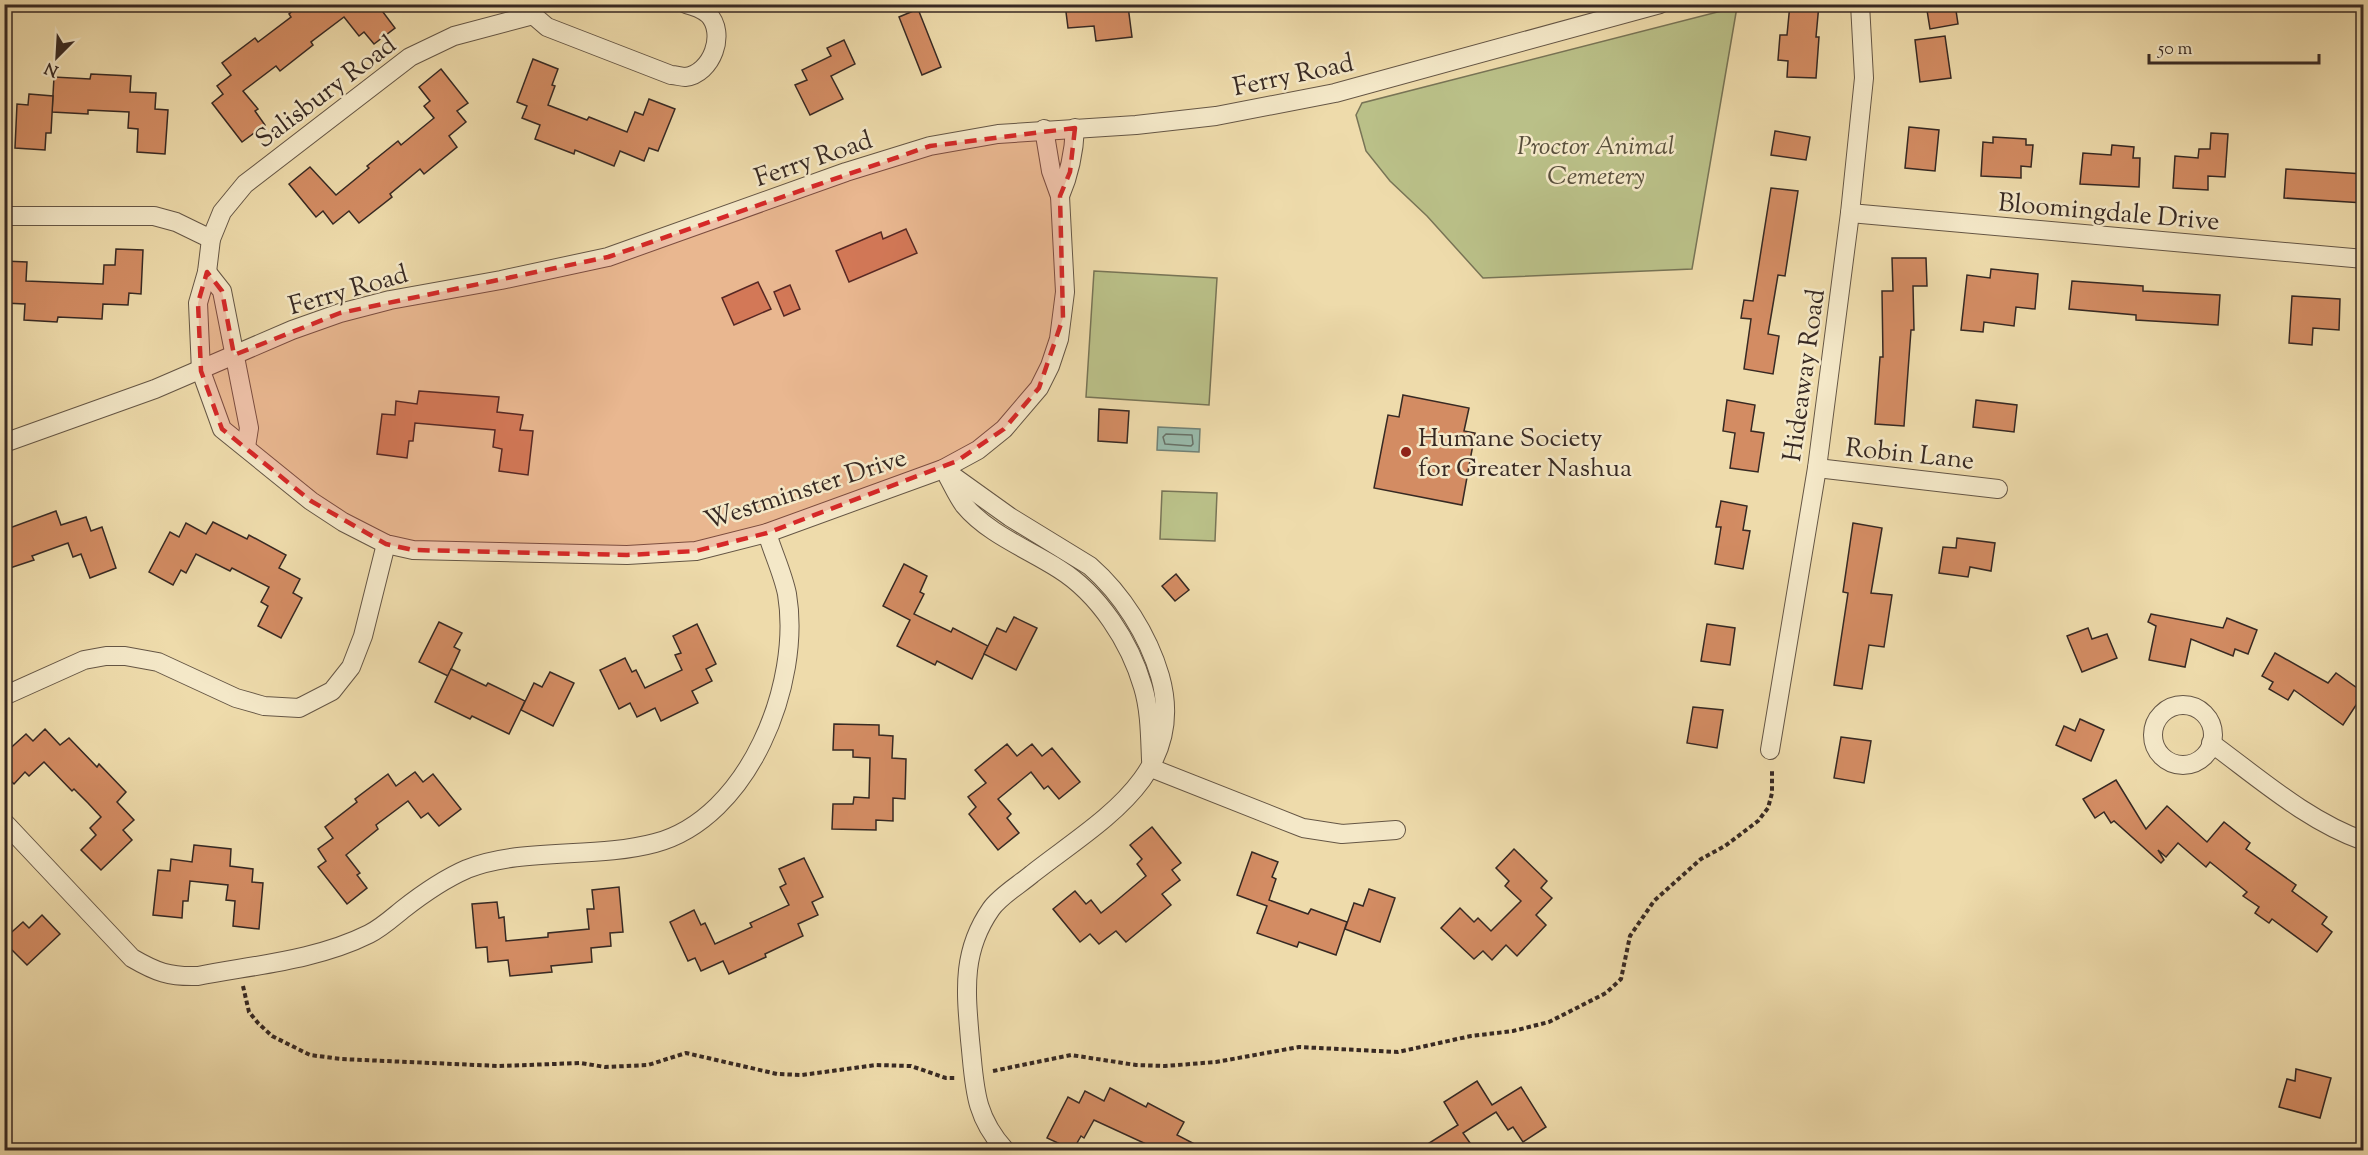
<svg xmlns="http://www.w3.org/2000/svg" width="2368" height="1155" viewBox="0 0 2368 1155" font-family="'Sorts Mill Goudy',serif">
<rect width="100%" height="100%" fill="#eedbab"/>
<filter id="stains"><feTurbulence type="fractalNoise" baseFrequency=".00333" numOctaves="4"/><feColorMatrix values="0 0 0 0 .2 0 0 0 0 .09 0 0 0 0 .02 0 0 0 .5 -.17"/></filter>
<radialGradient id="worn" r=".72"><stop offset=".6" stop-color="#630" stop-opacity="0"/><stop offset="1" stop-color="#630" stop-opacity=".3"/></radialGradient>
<g fill="#bac088" stroke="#787456" stroke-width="1.5">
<path d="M1737,7L1692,269L1483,278L1427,216L1390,181L1366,151L1356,115L1362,103Z"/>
<path d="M1094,271L1217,278L1209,405L1086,397Z"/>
<path d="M1162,491L1217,493L1215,541L1160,539Z"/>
</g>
<path fill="#99bbac" stroke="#728175" stroke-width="1.5" d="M1158,427L1200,429L1199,452L1157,450Z"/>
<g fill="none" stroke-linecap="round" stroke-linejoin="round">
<path stroke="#687268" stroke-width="1.5" d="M1166,434L1192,435L1193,444L1191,446L1165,444L1163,437Z"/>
</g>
<g fill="#d38c63" stroke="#372923" stroke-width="1.5">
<path d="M301,4H377L395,28L374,44L364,32L359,36L344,17L311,42L313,45L280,71L276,66L243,91L258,109L255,111L265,125L242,142L212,103L223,94L217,86L231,75L222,63L255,38L258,42L291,17L289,14Z"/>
<path d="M1065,4H1103V8L1128,6L1132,37L1096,41L1094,26L1068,28Z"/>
<path d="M1790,4H1819L1816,37H1819L1816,78L1787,77L1788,61L1778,60L1780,35H1787Z"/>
<path d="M1926,4H1955L1958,24L1930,29Z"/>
<path d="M918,9L941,67L922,75L899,17Z"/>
<path d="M1945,36L1951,78L1920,82L1915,40Z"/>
<path d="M844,40L855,64L831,76L843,99L810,115L795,85L807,80L802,70L831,56L827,48Z"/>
<path d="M533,59L558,69L552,85L555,86L548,105L587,120L589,117L627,132L635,112L643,115L649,99L675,109L658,151L649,148L644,161L620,151L614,166L575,150L574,154L535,139L540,125L522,118L527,106L517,102Z"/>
<path d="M441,69L468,103L457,111L466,122L449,136L457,147L424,174L420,169L390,194L392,197L359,223L349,211L333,224L323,211L316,217L289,184L310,167L336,195L369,168L367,166L398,141L401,145L434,118L424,106L430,101L419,87Z"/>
<path d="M91,74L131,76L130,92L156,93L155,109L168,110L165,154L137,152L138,129L128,128L129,112L88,110V114L52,112L54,77L90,79Z"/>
<path d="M29,94L53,96L51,133H46L45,150L15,148L17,104L28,105Z"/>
<path d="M1909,127L1939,130L1935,171L1905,168Z"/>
<path d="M1775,131L1810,137L1806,160L1771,155Z"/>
<path d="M2211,133L2228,134L2225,177L2208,176V190L2173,188L2175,156L2198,158L2199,149H2210Z"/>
<path d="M1993,137L2026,139V145H2033L2031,167L2021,166V178L1981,176L1983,142L1993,143Z"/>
<path d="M2112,145L2134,147L2133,158H2140L2139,187L2080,184L2083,153L2111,155Z"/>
<path d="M2286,169L2364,174V203L2284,198Z"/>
<path d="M1771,188L1798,191L1785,276L1778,275L1768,334L1779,336L1773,374L1744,369L1751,319L1741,318L1744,300L1753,301Z"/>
<path d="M906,229L917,253L849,282L836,251L881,232L883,239Z"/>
<path d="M116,249L143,250L141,294L129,293L128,305L103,304L102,319L58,317L57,322L24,320L25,304L4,303V261L27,262L26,281L103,284L104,265H115Z"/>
<path d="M1892,258H1926L1927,286H1913L1914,330H1911L1904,426L1875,424L1880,357H1883L1882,291H1893Z"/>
<path d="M1991,269L2038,274L2035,309L2016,307L2014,326L1984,322L1983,332L1961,330L1967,275L1990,278Z"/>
<path d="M2072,281L2143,286V291L2220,295L2218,325L2136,320V315L2069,309Z"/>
<path d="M758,282L771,309L734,325L722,298Z"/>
<path d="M790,285L800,309L784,316L774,292Z"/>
<path d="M2292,296L2340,299L2339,330L2313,328L2312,345L2289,343Z"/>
<path d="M419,391L499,397L497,412L523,415L520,430L533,431L528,475L499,471L502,449L493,447L495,430L415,423L413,441H409L407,458L377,454L382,414L395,415L396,401L417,404Z"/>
<path d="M1403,395L1469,408L1464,431L1475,433L1462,505L1374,488L1388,415L1399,417Z"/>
<path d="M1727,400L1755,405L1751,431L1764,433L1758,472L1730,468L1735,433L1723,431Z"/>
<path d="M1976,400L2017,405L2014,432L1973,427Z"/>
<path d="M1099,409L1129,411L1127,443L1098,441Z"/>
<path d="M1721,501L1747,506L1743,530L1750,531L1743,569L1715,564L1721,527H1716Z"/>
<path d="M56,511L61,525L86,517L91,531L102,527L116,568L90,578L81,554L73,557L68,543L32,556L34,560L4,570V530Z"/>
<path d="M213,522L247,539L249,535L286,555L279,568L300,579L293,593L302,598L281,638L258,626L268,606L261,602L269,587L232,568L230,571L196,554L186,573L181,570L173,585L149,572L170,532L179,537L186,523L206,534Z"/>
<path d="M1853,523L1882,528L1871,593L1892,595L1884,647L1869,645L1862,689L1834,685L1848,593L1843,592Z"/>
<path d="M1957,538L1995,543L1991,571L1970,567L1968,577L1939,573L1943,547L1956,548Z"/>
<path d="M904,564L927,576L920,592L924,594L914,614L951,632L953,628L988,646L972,679L937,661L935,665L897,646L910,620L883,606Z"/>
<path d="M1176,574L1189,590L1175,601L1162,586Z"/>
<path d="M2151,614L2223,628L2227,618L2257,630L2248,654L2235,649L2233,656L2191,639L2185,667L2149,660L2156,626L2148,622Z"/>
<path d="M1014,617L1037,628L1016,670L984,654L997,628L1006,632Z"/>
<path d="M439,622L462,633L454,647L460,650L448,676L419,662Z"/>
<path d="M697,624L716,664L706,669L712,681L692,691L698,703L661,721L655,708L637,717L630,703L619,709L600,670L625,658L632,672L636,670L645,688L682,670L675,655L681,653L673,636Z"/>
<path d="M1707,624L1735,628L1730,665L1701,661Z"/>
<path d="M2088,628L2092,639L2107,634L2117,658L2082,672L2067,636Z"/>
<path d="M2275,653L2328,683L2336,673L2364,693L2343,725L2294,690L2288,700L2269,689L2273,682L2262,676Z"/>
<path d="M451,669L486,686L488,683L525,701L509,734L472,716L470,719L435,702Z"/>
<path d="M550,672L574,683L553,726L521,710L534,683L542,687Z"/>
<path d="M1693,707L1723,710L1717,748L1687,743Z"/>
<path d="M2080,719L2104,730L2091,761L2056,745L2064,726L2075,731Z"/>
<path d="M834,724L879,725V735L893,736L892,758L906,759L905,799L893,798V821L876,820V830L832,829L833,804H853L854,797L869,798L870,758L853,757V750H833Z"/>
<path d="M45,729L60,745L69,738L97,767L99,764L126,792L117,802L134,820L123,830L132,840L101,870L81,850L96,835L90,828L101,817L88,803L74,789L72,791L44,762L29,776L25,772L14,784L4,774V754L26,734L33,741Z"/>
<path d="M1841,737L1871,741L1864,783L1834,778Z"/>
<path d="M1007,744L1017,756L1032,744L1042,756L1052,748L1080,782L1059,799L1048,786L1044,789L1031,772L1014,786L998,799L1011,814L1007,818L1019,833L998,850L969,814L976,807L968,797L986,783L975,770Z"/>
<path d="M415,772L423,782L433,774L461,809L439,826L428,813L421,818L408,801L376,825L378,829L346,855L360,873L357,875L367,888L347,904L318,867L326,861L318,849L333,838L325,827L357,802L355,799L388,774L396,786Z"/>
<path d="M2116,780L2146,829L2167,806L2207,842L2224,822L2250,843L2246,849L2296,885L2292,891L2327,917L2322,924L2332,932L2317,952L2272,919L2269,923L2255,913L2259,907L2243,896L2247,892L2210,862L2206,867L2178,843L2166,857L2158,850L2164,860L2161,863L2114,821L2111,823L2104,812L2095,818L2083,799Z"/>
<path d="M1152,827L1181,863L1172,870L1180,880L1162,894L1171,905L1126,942L1116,931L1099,944L1090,934L1080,942L1053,909L1075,891L1086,904L1091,900L1101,913L1115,902L1146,876L1137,864L1142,859L1130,845Z"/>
<path d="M194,845L231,849L230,866L253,869L252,882L263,883L259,929L233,926L235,901L226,900L228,885L190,881L188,901H183L182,918L153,915L158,870L170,871L171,859L192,862Z"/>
<path d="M1514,849L1547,881L1541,888L1552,898L1536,915L1546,925L1517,956L1506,945L1492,960L1483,951L1474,959L1441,928L1460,908L1474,922L1478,918L1491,931L1521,901L1505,886L1509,881L1496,868Z"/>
<path d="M1252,852L1278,862L1272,877L1276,879L1269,900L1308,914L1311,909L1347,922L1336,955L1299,942L1297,947L1257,933L1267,906L1237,895Z"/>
<path d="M804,858L823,897L812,902L818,915L798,924L803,936L765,954L766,957L729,974L723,961L701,971L695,958L688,961L670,922L694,910L701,925L705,923L715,944L752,927L750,923L789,905L780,887L786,884L779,869Z"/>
<path d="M619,887L623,932L610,933L611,946L591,948L592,962L551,966L552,972L510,976L508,960L488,962L487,947L476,948L472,904L497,902L499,918L504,917L506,941L548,937V933L589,929L587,909H594L592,890Z"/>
<path d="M1369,889L1395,898L1380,942L1345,929L1354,903L1363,906Z"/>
<path d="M42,915L60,934L27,965L4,942V939L23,922L29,928Z"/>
<path d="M2296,1069L2331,1078L2320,1118L2279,1107L2287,1079L2295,1081Z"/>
<path d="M1477,1081L1492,1105L1521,1087L1546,1127L1523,1142L1513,1127L1508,1130L1496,1112L1463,1133L1475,1150H1418L1458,1125L1444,1102Z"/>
<path d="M1110,1088L1146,1107L1148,1103L1184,1122L1177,1135L1206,1150H1159L1094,1120L1084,1138L1081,1136L1073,1150L1047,1138L1068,1097L1079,1103L1085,1091L1104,1101Z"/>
</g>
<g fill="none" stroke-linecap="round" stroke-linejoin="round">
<defs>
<g id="minor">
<path d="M534,5L533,15L547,27L671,75C676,75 681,77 685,77C712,74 727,33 708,14C702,9 694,6 686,4"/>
<path d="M533,15L454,36L410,57L245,184L222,212L211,239L207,272L198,303L201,371L222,429L311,501L343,522L386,544L413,550L627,555L696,551L767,533L943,469L978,450L1004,429L1039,388L1050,366L1059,339L1065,292L1060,196L1051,171L1044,129"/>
<path d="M1060,196C1070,173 1074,153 1075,128"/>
<path d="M1850,213L2364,259"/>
<path d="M4,216H154L176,222L211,239"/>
<path d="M207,272L222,291L249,428L246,447"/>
<path d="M4,443L155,389L292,330L340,313L390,300L501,280L608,257L846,172L930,146L998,134L1136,125L1216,116L1335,93L1660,4"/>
<path d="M1817,468L1998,489"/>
<path d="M943,469L1010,517L1090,566C1122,594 1148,635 1160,676C1188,775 1098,822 1032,874C1019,885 1000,896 991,909C961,952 966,992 970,1040C975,1086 973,1114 1005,1150"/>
<path d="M948,477C953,486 958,497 964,505C988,534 1028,549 1059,569C1099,594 1130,642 1143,687C1150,710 1150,736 1151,760"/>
<path d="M4,696L84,660L106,656H125L158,662L236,698L264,706L299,708L332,691L351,667L363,636L386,544"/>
<circle cx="2183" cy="735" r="30"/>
<path d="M2211,743C2259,778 2307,821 2364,841"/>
<path d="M1770,750L1817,468L1850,213L1864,78L1860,4"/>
<path d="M1151,768L1303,828L1342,834L1396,830"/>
<path d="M4,822L132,958C156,972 169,977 198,976C255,965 317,960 369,934C381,928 391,919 402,910C421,895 444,879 467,869C522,847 596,859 655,843C749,818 802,683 787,594C783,574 773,553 767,533"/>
</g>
</defs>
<use href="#minor" stroke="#655645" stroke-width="20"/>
<g stroke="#372923" stroke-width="4" stroke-dasharray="4.5 3" stroke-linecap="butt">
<path d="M243,986L249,1012L258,1023L272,1036L310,1055L341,1059L499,1066L581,1063L605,1067L648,1065L686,1053L777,1074L802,1075L876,1065L911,1066L946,1078H956"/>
<path d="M993,1071L1071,1055L1136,1065L1165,1066L1216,1062L1299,1047L1398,1052L1471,1036L1513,1031L1549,1022L1606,993L1621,979L1630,936L1654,901L1701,859L1725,846L1758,821L1768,808L1772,793V769"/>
</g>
<use href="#minor" stroke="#f4e8c8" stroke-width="18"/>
</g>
<path fill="#d62828" fill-opacity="0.2" stroke="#d62828" stroke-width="4.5" stroke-dasharray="12 8" stroke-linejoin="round" d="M1075,128L1070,172L1060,196L1063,318L1039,388L1004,429L957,461L767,533L696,551L627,555L413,550L386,544L311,501L222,429L201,371L198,303L207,272L222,291L234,355L340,313L608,257L930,146Z"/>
<circle fill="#8f2418" stroke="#f4e8c8" stroke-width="2" cx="1406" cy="452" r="6"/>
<g text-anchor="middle" stroke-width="5" stroke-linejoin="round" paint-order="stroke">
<g font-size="26" fill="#372923" stroke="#f4e8c8">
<text transform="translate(1293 74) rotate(-12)" y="9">Ferry Road</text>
<text transform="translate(325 91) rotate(-37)" y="9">Salisbury Road</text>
<text transform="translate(813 158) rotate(-19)" y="9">Ferry Road</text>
<text transform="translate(2109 211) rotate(5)" y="9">Bloomingdale Drive</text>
<text transform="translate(348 289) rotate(-16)" y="9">Ferry Road</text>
<text transform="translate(1803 375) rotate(-82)" y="9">Hideaway Road</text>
<text transform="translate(1910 453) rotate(6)" y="9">Robin Lane</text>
<text transform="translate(805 488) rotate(-18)" y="9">Westminster Drive</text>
</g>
<g font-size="26" font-style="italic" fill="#584f3c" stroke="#f4e8c8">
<text x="1596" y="154">Proctor Animal<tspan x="1596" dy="30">Cemetery</tspan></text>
</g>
<g font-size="26" fill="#372923" stroke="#f4e8c8" text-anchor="start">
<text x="1418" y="446">Humane Society<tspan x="1418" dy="30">for Greater Nashua</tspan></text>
</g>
</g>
<rect width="2368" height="1155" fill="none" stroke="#eedbab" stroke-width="24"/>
<rect x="6" y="6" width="2356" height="1143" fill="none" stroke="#372923" stroke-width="3"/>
<rect x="12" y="12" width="2344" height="1131" fill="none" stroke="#372923" stroke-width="1.5"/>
<g transform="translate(57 57) rotate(204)" stroke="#f4e8c8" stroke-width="4.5" paint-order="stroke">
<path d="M0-4.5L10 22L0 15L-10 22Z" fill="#372923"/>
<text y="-9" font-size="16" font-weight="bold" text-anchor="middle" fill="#372923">N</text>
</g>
<path d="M2149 54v9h170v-9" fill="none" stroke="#372923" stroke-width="3"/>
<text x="2158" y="54" font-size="18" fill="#372923" stroke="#f4e8c8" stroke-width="4.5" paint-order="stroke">50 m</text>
<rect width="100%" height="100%" filter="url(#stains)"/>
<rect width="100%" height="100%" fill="url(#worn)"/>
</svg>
